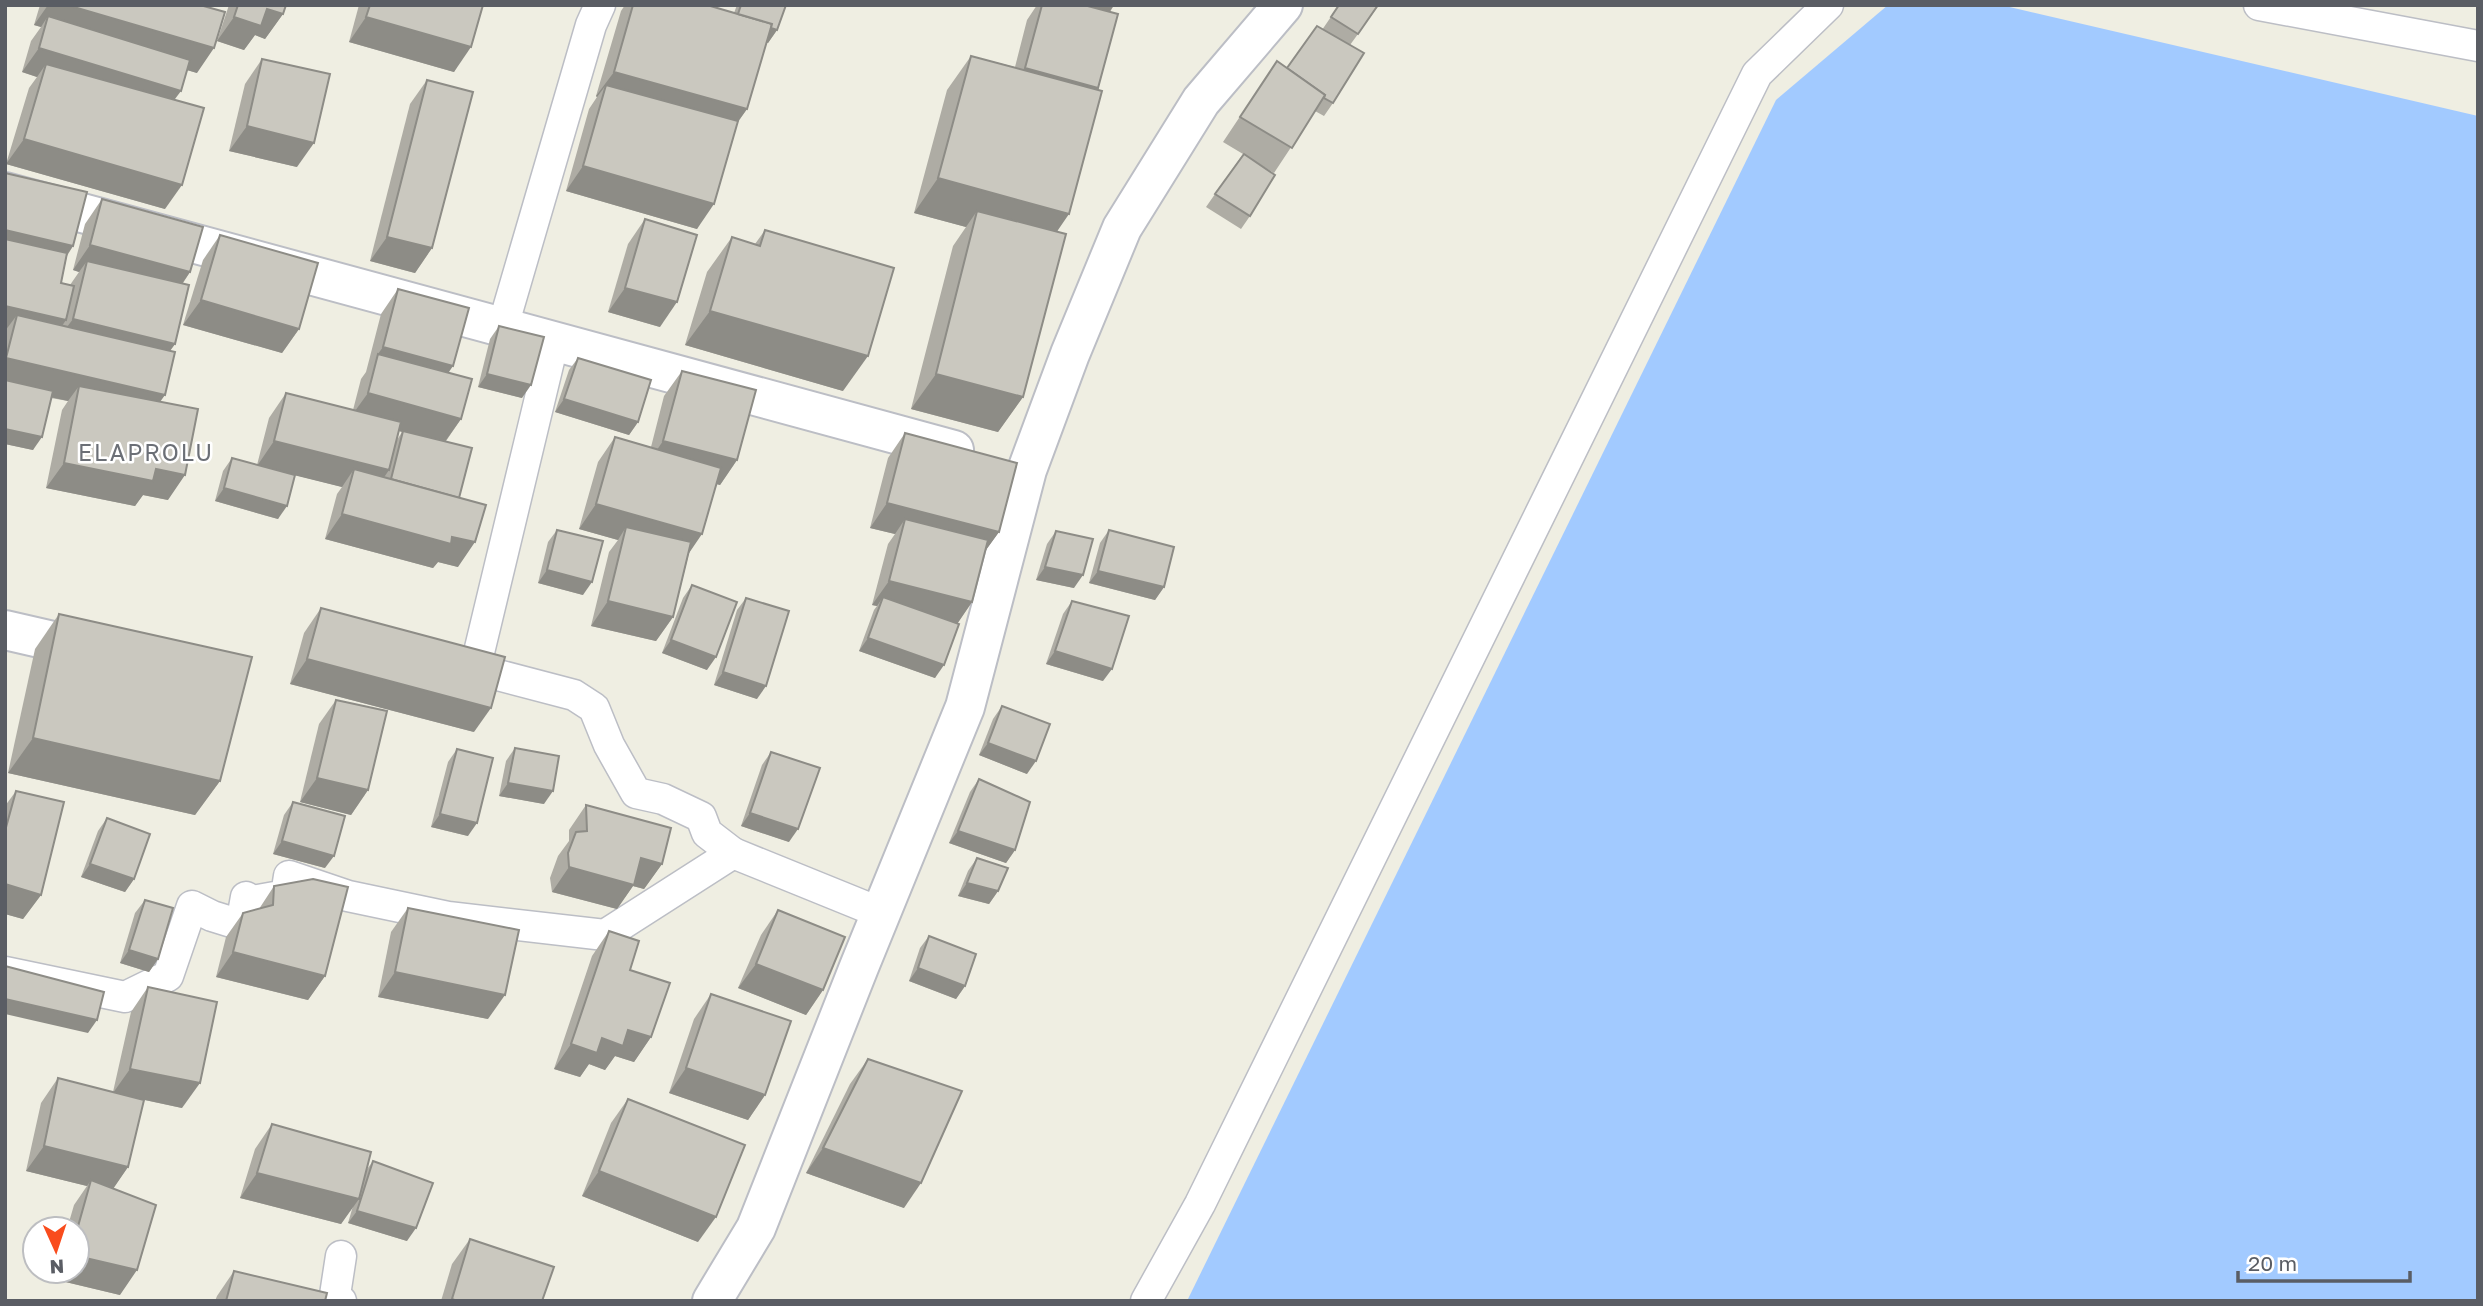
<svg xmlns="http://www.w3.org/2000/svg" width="2483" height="1306" viewBox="0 0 2483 1306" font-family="'Golos Text',sans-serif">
<rect width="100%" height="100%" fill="#efeee2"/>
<path fill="#a2caff" d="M1888,5H2001L2478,116V1301H1187L1776,100Z"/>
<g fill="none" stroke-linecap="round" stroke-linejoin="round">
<defs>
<g id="lane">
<path d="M2259,5L2478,46"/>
<path d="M503,326L591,25L600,5"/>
<path d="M554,340L475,669L574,695L594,708L609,745L636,793L663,799L701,817L707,833L733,853"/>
<path d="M5,972L125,997L168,976L192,906L212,916L241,925L246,897L253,901L286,895L289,876L348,896L448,917L605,935L733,853L881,913"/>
<path d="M341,1256L335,1295L341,1301"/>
<path d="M1146,1301L1200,1204L1757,74L1828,5"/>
</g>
<g id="street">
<path d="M5,192L954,450"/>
<path d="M5,630L92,650"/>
<path d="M712,1301L756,1228L859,967L965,707L1027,470L1070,354L1122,228L1201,101L1283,5"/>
</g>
</defs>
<use href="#lane" stroke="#bcbec5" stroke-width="33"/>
<use href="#street" stroke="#bcbec5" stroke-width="42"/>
<use href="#lane" stroke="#fff" stroke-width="30"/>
<use href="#street" stroke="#fff" stroke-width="38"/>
</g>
<g fill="#aeaca4" fill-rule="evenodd">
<path d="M40,5H200L197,73L187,70L174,100L165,209L6,164L29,88L37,77L22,72L31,41L41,27L34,25Z"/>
<path d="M229,5H286L283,14L265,39L255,35L244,50L217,41Z"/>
<path d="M359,5H483L454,72L349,42Z"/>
<path d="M625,5H707L734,13L737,5H786L777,30L768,43L767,42L747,109L738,122L697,229L566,191L589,109L597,97L596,96L621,11Z"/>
<path d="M1037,5H1114L1110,12L1098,88L1057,232L1023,397L998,432L911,409L953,246L966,227L914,213L947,90L971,56L1015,67L1027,20Z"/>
<path d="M1339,5H1379L1350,45L1333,103L1324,116L1315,111L1274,173L1251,159L1250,216L1241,229L1206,207L1243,154L1223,142L1277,61L1287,68L1322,30Z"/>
<path d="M262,59L297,167L229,151L245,84Z"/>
<path d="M427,80L432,248L415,273L370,261L410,104Z"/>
<path d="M5,173L73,246L67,256L61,283L70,285L79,272L73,270L85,224L102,199L190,272L183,283L175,344L170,351L160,401L168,500L143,495L135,506L46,488L62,410L68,401L51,398L33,450L5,444Z"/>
<path d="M645,219L660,327L608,312L628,244Z"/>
<path d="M765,230L843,391L685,345L707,272L732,237L755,244Z"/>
<path d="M220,235L299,329L282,353L183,325L203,260Z"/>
<path d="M398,289L448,373L461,419L446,441L459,498L458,567L438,562L433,568L325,539L337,494L342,487L295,475L278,519L215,501L223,471L232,458L257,465L269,418L286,393L353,410L361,379L366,372L381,314ZM399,431L402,432L397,440Z"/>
<path d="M499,326L522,398L478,387L490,339Z"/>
<path d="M578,358L638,422L629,435L555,412L569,370Z"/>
<path d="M682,371L737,460L720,485L717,484L689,553L673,617L656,641L591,626L609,552L618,540L579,529L598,462L615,437L651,447L664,396Z"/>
<path d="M905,433L999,532L985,551L972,602L957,624L935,678L859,651L874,610L877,606L872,605L888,544L895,534L870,528L888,458Z"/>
<path d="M557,530L583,595L538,583L548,542Z"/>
<path d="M1109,530L1164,587L1155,600L1089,583L1100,543Z"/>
<path d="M1056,531L1074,588L1036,580L1047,544Z"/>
<path d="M692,585L707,670L662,653L683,598Z"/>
<path d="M746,598L757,699L714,685L737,610Z"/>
<path d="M1072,601L1103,681L1046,664L1063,614Z"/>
<path d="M321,608L474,732L290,684L304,633Z"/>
<path d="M59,614L220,781L195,815L8,773L35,649Z"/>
<path d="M336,700L368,790L351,815L300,802L319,724Z"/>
<path d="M1002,706L1027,774L979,755L993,719Z"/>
<path d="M515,748L544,804L499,796L506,761Z"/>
<path d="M457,749L468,836L431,827L448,762Z"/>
<path d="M771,752L789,842L741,826L762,765Z"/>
<path d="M979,779L1015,850L1006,863L949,843L970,792Z"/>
<path d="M16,791L41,895L23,919L5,914V806Z"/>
<path d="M293,802L325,868L273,854L284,815Z"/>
<path d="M586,805L662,864L644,889L633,886L617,909L552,892L550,878L558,856L569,841V830Z"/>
<path d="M107,818L134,879L125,892L81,877L98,831Z"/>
<path d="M977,858L998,891L989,904L958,896L968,871Z"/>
<path d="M274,886L325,976L308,1000L216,977L226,937L243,913L259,909Z"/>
<path d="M145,900L158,959L149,972L120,963L135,913Z"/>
<path d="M408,908L488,1019L378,997L391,932Z"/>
<path d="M778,910L823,990L806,1015L738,988L761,935Z"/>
<path d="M609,931L630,970L651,1037L634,1062L615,1056L605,1070L589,1064L580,1077L554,1069L592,956Z"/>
<path d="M929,936L965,986L956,999L909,981L920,948Z"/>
<path d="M148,987L182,1108L135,1098L128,1167L113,1188L120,1295L53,1279L55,1271H77V1229H67L74,1205L87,1186L26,1171L41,1103L58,1078L113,1092L131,1012Z"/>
<path d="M711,994L765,1095L748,1120L669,1093L694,1019Z"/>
<path d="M868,1059L904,1208L806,1173L850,1084Z"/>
<path d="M628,1099L698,1242L582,1196L611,1123Z"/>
<path d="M272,1124L365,1172L373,1161L407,1241L348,1223L353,1206L341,1224L240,1198L255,1149Z"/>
<path d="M470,1239L542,1301H441L452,1264Z"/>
<path d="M234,1271L325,1301H215L217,1296Z"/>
</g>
<g fill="#8d8c86">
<path d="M48,5H67L214,48L197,73L45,28L48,16L41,27L34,25Z"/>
<path d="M1079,5H1114L1108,14Z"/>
<path d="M267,9L283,14L265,39L255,35L244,50L217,41L234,17Z"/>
<path d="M737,16L777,30L768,43L728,29Z"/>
<path d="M366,17L471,47L454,72L349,42Z"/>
<path d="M39,48L181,91L163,115L46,64L37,77L22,72Z"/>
<path d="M1025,68L1098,88L1081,113L1008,93Z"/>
<path d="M614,72L747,109L729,134L606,85L597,97L596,96Z"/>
<path d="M247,126L314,143L297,167L229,151Z"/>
<path d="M24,139L182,185L165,209L6,164Z"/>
<path d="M583,166L714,204L697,229L566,191Z"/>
<path d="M938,178L1069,214L1045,249L977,211L966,227L914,213Z"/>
<path d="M5,230L73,246L56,271L5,259Z"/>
<path d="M387,237L432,248L415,273L370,261Z"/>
<path d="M90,245L190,272L173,297L87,261L79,272L73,270Z"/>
<path d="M625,288L677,302L660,327L608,312Z"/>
<path d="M201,300L299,329L282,353L183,325Z"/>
<path d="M5,306L66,320L49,345L17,315L5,331Z"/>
<path d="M710,311L868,356L843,391L685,345Z"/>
<path d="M73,319L175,344L157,368L55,343Z"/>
<path d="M383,347L453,366L436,391L378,354L365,372Z"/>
<path d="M6,358L165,395L147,420L79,386L68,401L5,387Z"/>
<path d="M487,374L531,385L522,398L478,387Z"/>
<path d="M936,374L1023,397L998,432L911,409Z"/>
<path d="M368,393L461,419L444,443L350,418Z"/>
<path d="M564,399L638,422L629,435L555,412Z"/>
<path d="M5,429L42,437L33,450L5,444Z"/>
<path d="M274,441L389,470L372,495L354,469L342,487L257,466Z"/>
<path d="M663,441L737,460L720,485L646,466Z"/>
<path d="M64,463L156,469L185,475L168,500L143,495L135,506L46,488Z"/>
<path d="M224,488L287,506L278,519L215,501Z"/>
<path d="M887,503L999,532L981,557L905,519L895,534L870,528Z"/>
<path d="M596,504L702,534L685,559L626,527L618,540L579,529Z"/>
<path d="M342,514L452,537L475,542L458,567L438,562L433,568L325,539Z"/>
<path d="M1045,567L1083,575L1074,588L1036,580Z"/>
<path d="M547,570L592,582L583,595L538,583Z"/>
<path d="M1098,571L1164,587L1155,600L1089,583Z"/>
<path d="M889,581L972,602L955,627L883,597L877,606L872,605Z"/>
<path d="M608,601L673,617L656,641L591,626Z"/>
<path d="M868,638L944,665L935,678L859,651Z"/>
<path d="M671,640L716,657L707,670L662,653Z"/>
<path d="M1055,651L1112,669L1103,681L1046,664Z"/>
<path d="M307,659L491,708L474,732L290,684Z"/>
<path d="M723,672L766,686L757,699L714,685Z"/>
<path d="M33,738L220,781L195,815L8,773Z"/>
<path d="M988,743L1036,761L1027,774L979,755Z"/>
<path d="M317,778L368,790L351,815L300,802Z"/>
<path d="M508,783L553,791L544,804L499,796Z"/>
<path d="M750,813L798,829L789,842L741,826Z"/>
<path d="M440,814L477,823L468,836L431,827Z"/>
<path d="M958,831L1015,850L1006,863L949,843Z"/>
<path d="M282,841L334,856L325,868L273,854Z"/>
<path d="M641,858L662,864L644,889L633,886L617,909L552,892L569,867Z"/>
<path d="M90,864L134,879L125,892L81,877Z"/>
<path d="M967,883L998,891L989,904L958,896Z"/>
<path d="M5,884L41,895L23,919L5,914Z"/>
<path d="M129,950L158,959L149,972L120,963Z"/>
<path d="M233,952L325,976L308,1000L216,977Z"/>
<path d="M756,964L823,990L806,1015L738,988Z"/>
<path d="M918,968L965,986L956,999L909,981Z"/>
<path d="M395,972L505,995L488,1019L378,997Z"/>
<path d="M5,999L97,1020L88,1033L5,1014Z"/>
<path d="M628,1030L651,1037L634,1062L615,1056L605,1070L589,1064L580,1077L554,1069L571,1044L602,1038Z"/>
<path d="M686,1068L765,1095L748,1120L669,1093Z"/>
<path d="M130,1069L200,1083L182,1108L113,1093Z"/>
<path d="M44,1146L128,1167L111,1192L91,1180L87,1186L26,1171Z"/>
<path d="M823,1148L921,1183L904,1208L806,1173Z"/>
<path d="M599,1171L716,1217L698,1242L582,1196Z"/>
<path d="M257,1173L359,1199L341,1224L240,1198Z"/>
<path d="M357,1211L416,1228L407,1241L348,1223Z"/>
<path d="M77,1256L137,1270L120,1295L53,1279L58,1271H77Z"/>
</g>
<g fill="#cac8bf" stroke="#8d8c86" stroke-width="2">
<path d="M67,5H200L225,12L214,48Z"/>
<path d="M238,5H286L283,14L267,9L261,26L234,17Z"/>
<path d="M370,5H483L471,47L366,17Z"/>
<path d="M633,5H707L772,24L747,109L614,72Z"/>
<path d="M741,5H786L777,30L771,28L772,24L738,14Z"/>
<path d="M1042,5H1084L1118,14L1098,88L1025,68Z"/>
<path d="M1339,5H1378L1358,34L1331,17Z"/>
<path d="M48,16L190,60L181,91L39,48Z"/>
<path d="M1317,26L1364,53L1333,103L1324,98L1325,95L1287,68Z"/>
<path d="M971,56L1102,91L1069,214L938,178Z"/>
<path d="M262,59L330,74L314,143L247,126Z"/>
<path d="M1277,61L1325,95L1292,148L1240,117Z"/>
<path d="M46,64L204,108L182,185L24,139Z"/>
<path d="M427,80L473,92L432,248L387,237Z"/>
<path d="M606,85L738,121L714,204L583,166Z"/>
<path d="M1244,154L1275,175L1250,216L1215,194Z"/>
<path d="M5,173L87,192L73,246L5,230Z"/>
<path d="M102,199L203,227L190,272L90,245Z"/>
<path d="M977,211L1066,234L1023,397L936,374Z"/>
<path d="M645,219L697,235L677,302L625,288Z"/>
<path d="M765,230L894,268L868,356L710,311L732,237L760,246Z"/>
<path d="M220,235L318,263L299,329L201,300Z"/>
<path d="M5,239L67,253L61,283L74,286L66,320L5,306Z"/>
<path d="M87,261L189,285L175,344L73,319Z"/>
<path d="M398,289L469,308L453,366L383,347Z"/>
<path d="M17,315L175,352L165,395L6,358Z"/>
<path d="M499,326L544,337L531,385L487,374Z"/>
<path d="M378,354L472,379L461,419L368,393Z"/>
<path d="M578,358L651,380L638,422L564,399Z"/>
<path d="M682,371L756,390L737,460L663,441Z"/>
<path d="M5,380L53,391L42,437L5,429Z"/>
<path d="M79,386L198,409L185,475L156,469L153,481L64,463Z"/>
<path d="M286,393L401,422L389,470L274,441Z"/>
<path d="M403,431L472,448L459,498L391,479Z"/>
<path d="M905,433L1017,463L999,532L887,503Z"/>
<path d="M615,437L721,468L702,534L596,504Z"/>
<path d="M232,458L295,475L287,506L224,488Z"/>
<path d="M354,469L486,505L475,542L452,537L451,544L342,514Z"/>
<path d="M905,519L988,540L972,602L889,581Z"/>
<path d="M626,527L691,542L673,617L608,601Z"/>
<path d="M557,530L603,541L592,582L547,570Z"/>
<path d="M1109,530L1174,547L1164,587L1098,571Z"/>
<path d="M1056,531L1093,539L1083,575L1045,567Z"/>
<path d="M692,585L737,602L716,657L671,640Z"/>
<path d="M883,597L959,624L944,665L868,638Z"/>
<path d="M746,598L789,611L766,686L723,672Z"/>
<path d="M1072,601L1129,616L1112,669L1055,651Z"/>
<path d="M321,608L505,657L491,708L307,659Z"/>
<path d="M59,614L252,657L220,781L33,738Z"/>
<path d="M336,700L387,711L368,790L317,778Z"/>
<path d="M1002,706L1050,724L1036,761L988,743Z"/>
<path d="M515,748L559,756L553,791L508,783Z"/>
<path d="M457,749L493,758L477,823L440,814Z"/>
<path d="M771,752L820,768L798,829L750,813Z"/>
<path d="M979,779L1030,802L1015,850L958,831Z"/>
<path d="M16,791L64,802L41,895L5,884V831Z"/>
<path d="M293,802L345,816L334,856L282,841Z"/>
<path d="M586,805L671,828L662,864L641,858L634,885L569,867L568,853L576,832L587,831Z"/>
<path d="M107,818L150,834L134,879L90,864Z"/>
<path d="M977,858L1008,868L998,891L967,883Z"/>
<path d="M313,879L348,887L325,976L233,952L243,913L273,905L274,886Z"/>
<path d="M145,900L173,908L158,959L129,950Z"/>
<path d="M408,908L519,930L505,995L395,972Z"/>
<path d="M778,910L845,937L823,990L756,964Z"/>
<path d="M609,931L639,941L630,970L670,983L651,1037L628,1030L623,1046L602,1038L597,1053L571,1044Z"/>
<path d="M929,936L976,954L965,986L918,968Z"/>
<path d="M5,966L104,992L97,1020L5,999Z"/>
<path d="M148,987L217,1002L200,1083L130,1069Z"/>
<path d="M711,994L791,1021L765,1095L686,1068Z"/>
<path d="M868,1059L962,1091L921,1183L823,1148Z"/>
<path d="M58,1078L144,1100L128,1167L44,1146Z"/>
<path d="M628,1099L745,1145L716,1217L599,1171Z"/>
<path d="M272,1124L371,1152L359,1199L257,1173Z"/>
<path d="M373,1161L433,1183L416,1228L357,1211Z"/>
<path d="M91,1180L156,1205L137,1270L77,1256V1230Z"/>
<path d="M470,1239L554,1267L542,1301H457L452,1299Z"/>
<path d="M234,1271L327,1293L325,1301H226Z"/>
</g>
<g text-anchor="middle" stroke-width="5" stroke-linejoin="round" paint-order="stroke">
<g font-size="23" letter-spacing="2" fill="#6b6f76" stroke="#fff">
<text x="146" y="461">ELAPROLU</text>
</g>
</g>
<rect width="2483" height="1306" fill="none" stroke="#5a5d64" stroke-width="14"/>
<g transform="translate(56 1250) rotate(177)"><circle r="33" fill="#ffffff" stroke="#bdbec1" stroke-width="2"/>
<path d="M0-5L12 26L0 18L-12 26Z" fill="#f94c1d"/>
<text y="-10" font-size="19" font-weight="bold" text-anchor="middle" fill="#5a5d64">N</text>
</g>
<path d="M2238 1271v10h172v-10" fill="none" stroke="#5a5d64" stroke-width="3.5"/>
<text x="2248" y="1271" font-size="21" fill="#5a5d64" stroke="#ffffff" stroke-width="5" paint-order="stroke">20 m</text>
</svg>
